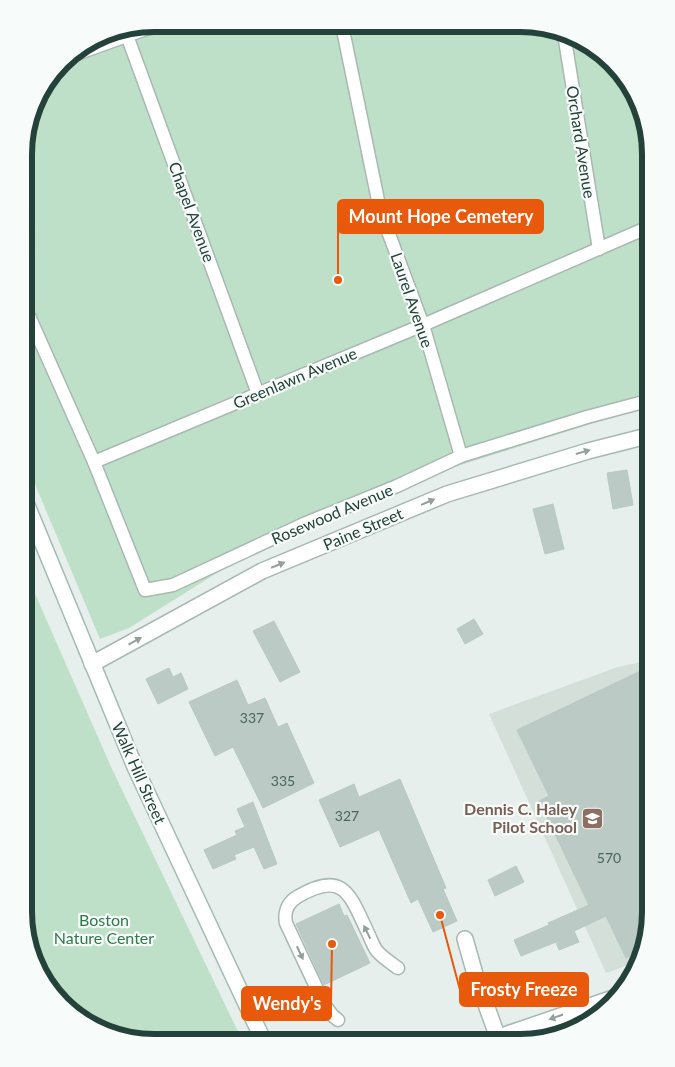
<svg xmlns="http://www.w3.org/2000/svg" width="675" height="1067" viewBox="0 0 675 1067" font-family="Lato,sans-serif">
<rect width="100%" height="100%" fill="#e6efeb"/>
<path fill="#d4dfda" d="M651,660V921L636,962L606,973L489,714L618,667Z"/>
<g fill="#bfe0c8">
<path d="M155,24L546,26L600,51L641,105L651,155V405L432,474L233,563L129,628L100,639L24,458L25,138L37,96L68,56L105,34Z"/>
<path d="M24,567L36,596L112,769L243,1042H137L75,1016L34,962L24,912Z"/>
</g>
<g fill="#bbcac4" stroke="#b8c9c2">
<path d="M627,470L633,505L613,509L607,473Z"/>
<path d="M553,504L564,549L545,554L533,509Z"/>
<path d="M474,619L483,634L465,644L457,629Z"/>
<path d="M274,621L300,672L280,682L253,631Z"/>
<path d="M651,666V921L640,951L626,958L606,916L574,931L579,942L559,950L556,942L521,956L514,940L549,925L548,923L589,905L539,801L549,796L517,730Z"/>
<path d="M169,668L173,677L181,673L188,689L158,704L146,679Z"/>
<path d="M237,680L248,705L265,698L278,727L287,723L314,783L263,808L233,747L215,756L189,702Z"/>
<path d="M400,779L446,888L443,889L457,921L433,932L418,899L411,903L379,830L340,847L319,800L354,784L359,797Z"/>
<path d="M253,802L277,864L264,869L254,847L234,855L236,859L213,869L204,850L237,835L235,831L245,827L237,809Z"/>
<path d="M516,866L524,882L495,896L488,880Z"/>
<path d="M339,904L344,916L347,915L370,963L324,985L296,924Z"/>
</g>
<g fill="none" stroke-linecap="round" stroke-linejoin="round">
<defs>
<g id="service">
<path d="M342,25L380,210L423,325L461,456"/>
<path d="M125,30L258,394"/>
<path d="M564,34L599,249"/>
<path d="M68,57L160,24"/>
<path d="M25,307L94,462L145,590L173,585L306,523L397,486L461,456L587,417L651,400"/>
<path d="M94,462L423,325L651,226"/>
<path d="M338,1020L332,1015L324,1004L286,923C284,913 287,903 297,897C344,869 350,895 368,933C371,939 373,946 377,951C382,957 391,963 398,968"/>
</g>
<g id="minor">
<path d="M92,664L262,571L447,494L588,451L651,435"/>
<path d="M465,939L475,974L498,1038"/>
</g>
<g id="secondary">
<path d="M24,498L135,767L264,1042"/>
<path d="M481,1043L619,996"/>
</g>
</defs>
<use href="#service" stroke="#a8b8b2" stroke-width="15"/>
<use href="#minor" stroke="#a8b8b2" stroke-width="18"/>
<use href="#secondary" stroke="#a4bbb3" stroke-width="18"/>
<path stroke="#86b3a5" stroke-width="3" stroke-dasharray="2.5 4" stroke-linecap="butt" d="M441,1043L464,1035"/>
<use href="#service" stroke="#fff" stroke-width="12"/>
<use href="#minor" stroke="#fff" stroke-width="15"/>
<use href="#secondary" stroke="#fff" stroke-width="15"/>
</g>
<defs><path id="oneway-solid" d="M-6-.8H1V-3.2L6.5 0L1 3.2V.8H-6Z" transform="scale(1.25)"/></defs>
<g fill="#92a09c">
<use href="#oneway-solid" transform="translate(583 452) rotate(-16)"/>
<use href="#oneway-solid" transform="translate(428 502) rotate(-23)"/>
<use href="#oneway-solid" transform="translate(278 565) rotate(-23)"/>
<use href="#oneway-solid" transform="translate(135 641) rotate(-29)"/>
<use href="#oneway-solid" transform="translate(367 932) rotate(-116)"/>
<use href="#oneway-solid" transform="translate(300 953) rotate(65)"/>
<use href="#oneway-solid" transform="translate(556 1017) rotate(161)"/>
</g>
<defs>
<symbol id="school-square" viewBox="-11 -11 22 22"><rect x="-9" y="-9" width="18" height="18" rx="4" fill="#8d6e63" stroke="#f7fbf9"/><path d="M0-5L7-2L0 1L-7-2ZM-4 1L0 2.5L4 1V4Q0 6-4 4Z" fill="#fff"/></symbol>
</defs>
<g fill-rule="evenodd">
<use href="#school-square" x="580" y="806" width="25" height="25"/>
</g>
<g text-anchor="middle" stroke-width="4.5" stroke-linejoin="round" paint-order="stroke">
<g font-size="14" fill="#4a645c">
<text x="252" y="723">337</text>
<text x="283" y="786">335</text>
<text x="347" y="821">327</text>
<text x="609" y="863">570</text>
</g>
<g font-size="16" fill="#24423a" stroke="#f7fbf9">
<text transform="translate(581 142) rotate(81)" y="6">Orchard Avenue</text>
<text transform="translate(192 212) rotate(70)" y="6">Chapel Avenue</text>
<text transform="translate(412 300) rotate(71)" y="6">Laurel Avenue</text>
<text transform="translate(295 378) rotate(-23)" y="6">Greenlawn Avenue</text>
<text transform="translate(332 514) rotate(-23)" y="6">Rosewood Avenue</text>
<text transform="translate(363 529) rotate(-23)" y="6">Paine Street</text>
<text transform="translate(139 773) rotate(66)" y="6">Walk Hill Street</text>
</g>
<g font-size="16" font-weight="bold" fill="#785e54" stroke="#f7fbf9" text-anchor="end">
<text x="577" y="815">Dennis C. Haley<tspan x="577" dy="18">Pilot School</tspan></text>
</g>
<g font-size="16" fill="#2d7a4b" stroke="#f7fbf9">
<text x="104" y="926">Boston<tspan x="104" dy="18">Nature Center</tspan></text>
</g>
</g>
<path d="M0 0H675V1067H0ZM154 32H520A122 122 0 0 1 642 154V912A122 122 0 0 1 520 1034H154A122 122 0 0 1 32 912V154A122 122 0 0 1 154 32Z" fill="#f7fbf9" fill-rule="evenodd"/>
<path fill="none" stroke="#24423a" stroke-width="6" d="M154 32H520A122 122 0 0 1 642 154V912A122 122 0 0 1 520 1034H154A122 122 0 0 1 32 912V154A122 122 0 0 1 154 32Z"/>
<path fill="none" stroke="#e8590c" stroke-width="2" d="M338 280L338 216M440 915L460 990M332 944L331 1003"/>
<g fill="#e8590c" stroke="#f7fbf9" stroke-width="2">
<circle cx="338" cy="280" r="5"/>
<circle cx="440" cy="915" r="5"/>
<circle cx="332" cy="944" r="5"/>
</g>
<g fill="#e8590c" stroke="#e8590c" stroke-width="2">
<rect x="338" y="200" width="205" height="33" rx="5"/>
<rect x="460" y="973" width="128" height="33" rx="5"/>
<rect x="242" y="987" width="89" height="33" rx="5"/>
</g>
<g font-size="18" text-anchor="middle" font-weight="bold" fill="#fff">
<text x="441" y="223">Mount Hope Cemetery</text>
<text x="524" y="996">Frosty Freeze</text>
<text x="287" y="1010">Wendy's</text>
</g>
</svg>
